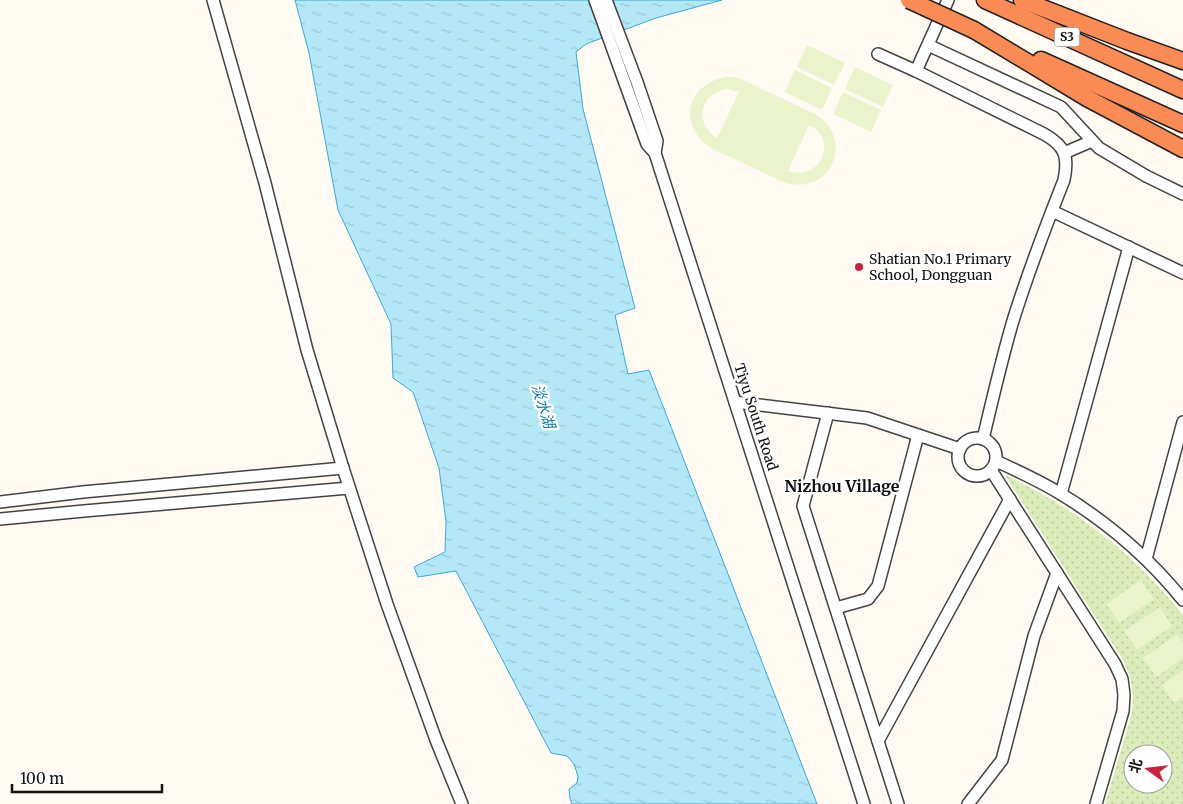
<svg xmlns="http://www.w3.org/2000/svg" width="1183" height="804" viewBox="0 0 1183 804" font-family="Merriweather,'Noto Sans SC',serif">
<defs>
<pattern id="park-dots" width="8" height="8" patternUnits="userSpaceOnUse" patternTransform="scale(1.25)"><rect width="8" height="8" fill="#daecb9"/><path d="M2 2h.1M6 6h.1" fill="none" stroke="#bac99e" stroke-width="1.8" stroke-linecap="round"/></pattern>
<pattern id="water-ripples" width="26" height="14" patternUnits="userSpaceOnUse" patternTransform="scale(1.25)"><rect width="26" height="14" fill="#b4e8f9"/><path d="M2 4q2-2 4 0t4 0M15 11q2-2 4 0t4 0" fill="none" stroke="#9ac6d4"/></pattern>
</defs>
<rect width="100%" height="100%" fill="#fffbf3"/>
<path fill="url(#park-dots)" fill-rule="evenodd" d="M1005,475C1077,509 1133,553 1183,615V804H1105L1132,713L1133,695L1130,677L1123,660ZM1133,754H1163V784H1133Z"/>
<g fill="#eaf3cc" fill-rule="evenodd">
<path d="M807,45L845,63L834,85L797,67Z"/>
<path d="M855,67L893,85L883,107L845,89Z"/>
<path d="M795,70L832,88L822,110L785,92Z"/>
<path d="M726,77H735L743,80L815,114C857,140 830,198 783,182L711,148C677,126 686,84 726,77ZM727,89L739,92L717,138C693,123 700,93 727,89ZM809,125C839,139 821,182 788,171Z"/>
<path d="M843,92L881,110L871,132L833,114Z"/>
<path d="M1141,580L1154,599L1119,623L1106,604Z"/>
<path d="M1160,607L1172,626L1137,650L1124,631Z"/>
<path d="M1178,634L1183,642V658L1156,677L1143,658Z"/>
<path d="M1183,670V697L1174,703L1162,685Z"/>
</g>
<path fill="url(#water-ripples)" stroke="#38aad4" d="M295,0H722L656,18L586,44L576,52L583,109L635,308L615,315L628,374L649,370L817,804H572L570,799L569,789L577,783L578,776L574,764L567,756L551,753L456,571L418,577L414,567L445,552L446,521L439,468L413,392L393,378L391,324L338,210L309,53Z"/>
<g fill="none" stroke-linecap="round" stroke-linejoin="round">
<defs>
<g id="minor">
<path d="M213,0L265,183L307,350L343,468L387,604L436,740L462,804"/>
<path d="M595,0L647,144L655,153L864,804"/>
<path d="M606,0L637,82L657,141L655,153"/>
<path d="M928,45L1061,107L1099,148L1146,176L1183,194"/>
<path d="M878,54L916,71L1044,134C1065,146 1069,156 1064,180C1045,228 1027,275 1012,324C1001,362 992,401 983,439"/>
<path d="M916,71L948,0"/>
<path d="M1064,153L1092,141"/>
<path d="M1052,211L1183,273"/>
<path d="M735,402L867,418L960,449"/>
<path d="M828,413L803,506L898,804"/>
<circle cx="977" cy="457" r="19"/>
<path d="M996,461C1018,471 1040,481 1061,494C1107,522 1149,558 1183,600"/>
<path d="M991,470L1115,664L1122,679L1124,695L1123,711L1096,804"/>
<path d="M1061,494L1129,247"/>
<path d="M0,502L83,492L343,468"/>
<path d="M0,519L84,511L349,488"/>
<path d="M1146,559L1183,422"/>
<path d="M836,608L868,599L878,586L918,435"/>
<path d="M878,741L1010,499"/>
<path d="M968,804L1002,760L1034,636L1057,573"/>
</g>
<g id="highway">
<path d="M985,0L1183,90"/>
<path d="M1022,0L1127,41L1183,61"/>
<path d="M974,30L1087,98L1183,149"/>
<path d="M1041,60L1183,124"/>
</g>
</defs>
<use href="#minor" stroke="#434343" stroke-width="14"/>
<use href="#highway" stroke="#212121" stroke-width="19"/>
<use href="#minor" stroke="#fff" stroke-width="11"/>
<use href="#highway" stroke="#fb8b55" stroke-width="16"/>
<defs>
<path id="highway-bridge" d="M909,0L974,30"/>
</defs>
<use href="#highway-bridge" stroke="#212121" stroke-width="19" stroke-linecap="butt"/>
<use href="#highway-bridge" stroke="#fb8b55" stroke-width="16"/>
</g>
<circle fill="#c8203e" stroke="#fff" stroke-width="2" cx="859" cy="267" r="5"/>
<g text-anchor="middle" stroke-width="5" stroke-linejoin="round" paint-order="stroke">
<rect fill="#fff" stroke="#585858" stroke-width="1" x="1054.5" y="27.5" width="25" height="19" rx="4"/>
<g font-size="12" font-weight="bold" fill="#101010">
<text x="1067" y="41">S3</text>
</g>
<g font-size="14" fill="#101010" stroke="#fff" text-anchor="start">
<text x="869" y="264">Shatian No.1 Primary<tspan x="869" dy="16">School, Dongguan</tspan></text>
</g>
<g font-size="14" fill="#101010" stroke="#fff">
<text transform="translate(756 417) rotate(72)" y="5">Tiyu South Road</text>
</g>
<g font-size="15" font-style="italic" fill="#117ba9" stroke="#fff">
<text transform="translate(543 406) rotate(73)" y="5">淡水湖</text>
</g>
<g font-size="16" font-weight="bold" fill="#101010" stroke="#fff">
<text x="842" y="492">Nizhou Village</text>
</g>
</g>
<g transform="translate(1148 769) rotate(285)"><circle r="24" fill="#ffffff" stroke="#9f9f9f"/>
<path d="M0-4L9 19L0 12L-9 19Z" fill="#c8203e"/>
<text y="-8" font-size="14" font-weight="bold" text-anchor="middle" fill="#101010">北</text>
</g>
<path d="M12 784v8h150v-8" fill="none" stroke="#101010" stroke-width="2.5"/>
<text x="20" y="784" font-size="15" fill="#101010" stroke="#ffffff" stroke-width="4" paint-order="stroke">100 m</text>
</svg>
